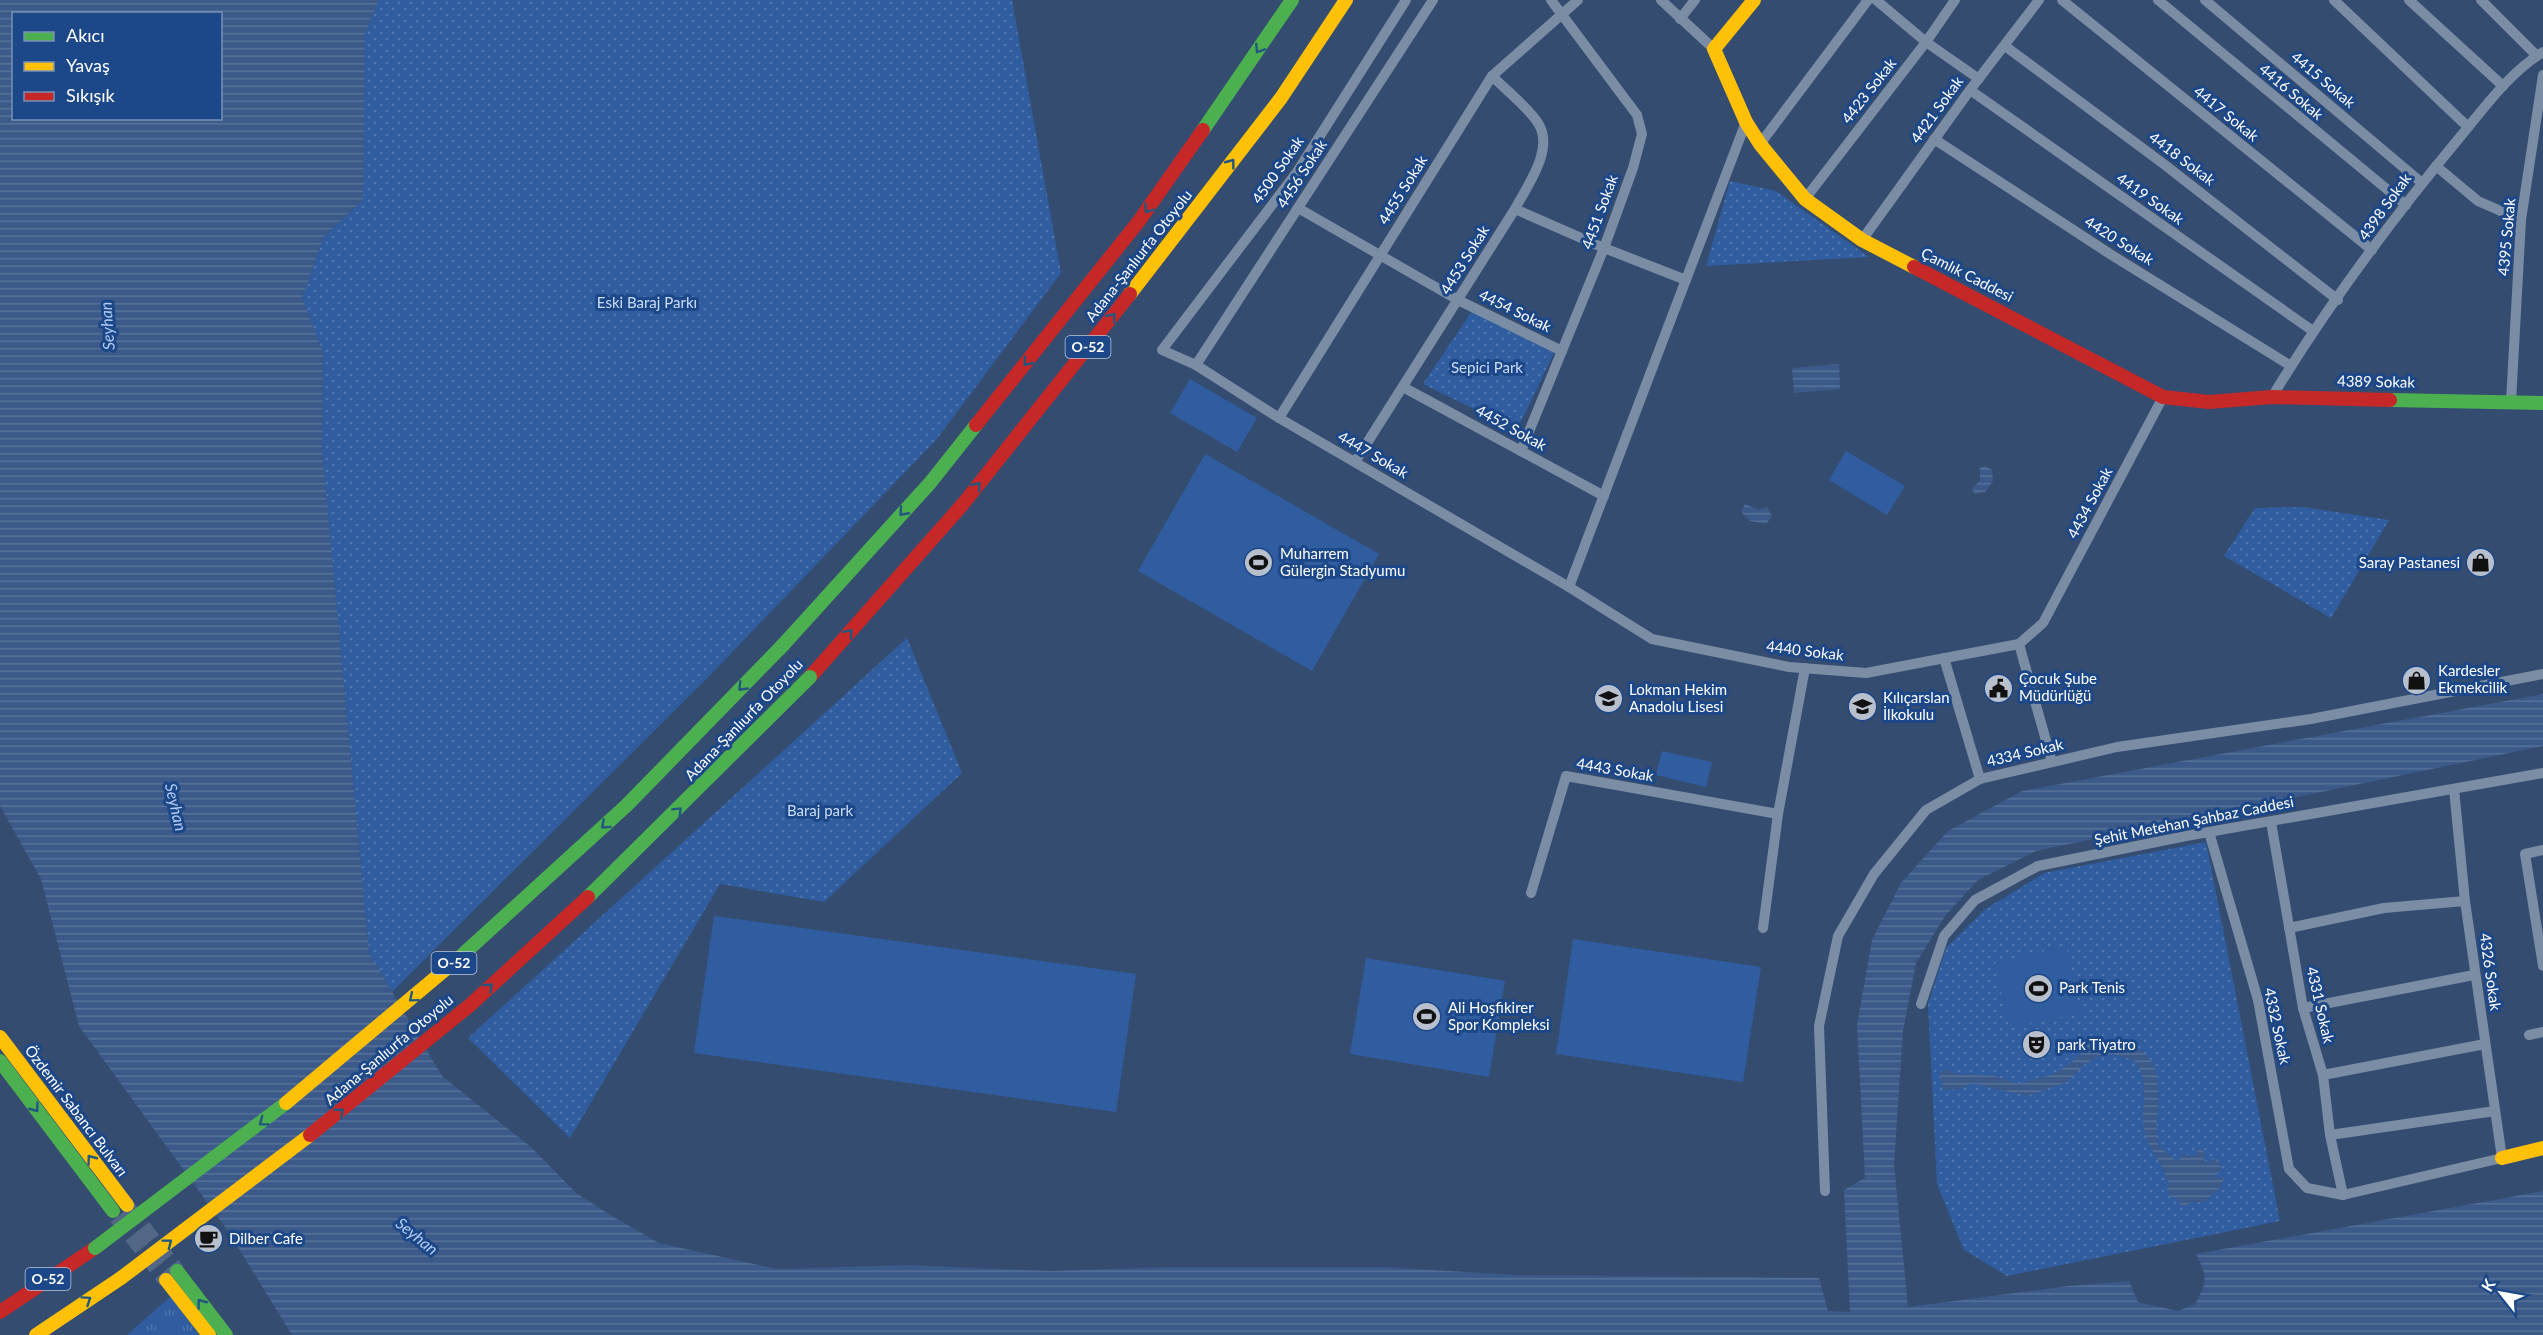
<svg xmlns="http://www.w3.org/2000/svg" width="2543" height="1335" viewBox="0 0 2543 1335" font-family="Lato,sans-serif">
<defs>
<pattern id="grass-tufts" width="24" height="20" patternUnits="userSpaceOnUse" patternTransform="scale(1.5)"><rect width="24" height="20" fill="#305d9f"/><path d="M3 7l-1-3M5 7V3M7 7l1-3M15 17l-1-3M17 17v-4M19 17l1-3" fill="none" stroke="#4f75ad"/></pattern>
<pattern id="park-dots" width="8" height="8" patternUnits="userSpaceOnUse" patternTransform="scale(1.5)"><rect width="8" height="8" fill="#305d9f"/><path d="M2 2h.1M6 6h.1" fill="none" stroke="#4f75ad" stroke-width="1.8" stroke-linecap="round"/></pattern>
<pattern id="water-rules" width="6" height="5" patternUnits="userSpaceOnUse" patternTransform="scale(1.5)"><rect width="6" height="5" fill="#3b5a89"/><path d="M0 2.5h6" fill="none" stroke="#58739b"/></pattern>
</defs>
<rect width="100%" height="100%" fill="#344c70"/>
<path fill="url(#grass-tufts)" d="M171,1296L199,1335H127Z"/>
<g fill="url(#park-dots)">
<path d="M379,0H1012L1061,273L936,440L715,670L392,992L369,953L322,450L323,352L302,298L324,236L363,200L365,33Z"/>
<path d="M1730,181L1776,191L1869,257L1706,266Z"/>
<path d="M1472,311L1554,353L1517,430L1423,384Z"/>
<path d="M2303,507L2389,520L2331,618L2224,556L2255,508Z"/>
<path d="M907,638L962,773L824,902L720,884L570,1138L468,1038Z"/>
<path d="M2206,842L2280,1221L2007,1276L1964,1250L1937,1184L1928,1004L1946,948L1984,910L2044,873Z"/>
</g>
<g fill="#305d9f">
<path d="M1190,379L1257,418L1237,452L1170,413Z"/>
<path d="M1846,451L1905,486L1887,515L1829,480Z"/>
<path d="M1205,454L1379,554L1312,671L1138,571Z"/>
<path d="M1662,751L1712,762L1706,787L1656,775Z"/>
<path d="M714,916L1136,974L1116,1112L694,1053Z"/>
<path d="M1573,939L1761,967L1743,1082L1556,1054Z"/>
<path d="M2066,946L2081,1013L2009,1028L1995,963Z"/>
<path d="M1366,958L1505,981L1489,1077L1350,1054Z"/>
</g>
<g fill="url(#water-rules)" fill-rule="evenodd">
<path d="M0,0H379L365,33L363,200L324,236L302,298L323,352L322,450L369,953L442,1076L532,1148L576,1193L612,1216L659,1243L777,1269L908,1265L1049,1271L1168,1267H1384L1514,1275L1819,1278L1828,1311L1850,1312L1844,1190L1865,1178L1857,1025L1872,940L1901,883L1948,831L2022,791L2543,694V746L2036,851L1978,880L1945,916L1916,963L1903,1031L1894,1164L1908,1307L2069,1286L2129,1281L2138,1302L2178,1311L2195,1304C2207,1282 2208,1277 2196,1254L2543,1191V1335H292L228,1231L79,1026L41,879L0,806ZM14,14H220V118H14Z"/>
<path d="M1839,364L1840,389L1794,393L1792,368Z"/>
<path d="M1985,466L1992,470L1993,481L1985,492L1975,494L1972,489L1980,480V468Z"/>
<path d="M1745,504L1759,510L1767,507L1772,516L1766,524L1750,521L1741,512Z"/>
<path d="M2110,1039C2155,1047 2161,1069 2158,1112C2157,1122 2155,1135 2159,1145C2162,1150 2171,1156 2176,1161L2180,1159L2183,1154L2194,1157L2199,1149L2206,1153L2203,1159L2208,1163L2213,1158L2219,1163L2222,1170L2216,1173L2215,1178L2224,1177L2221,1187L2204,1202H2193L2182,1207L2177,1198L2171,1197L2167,1188L2169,1183C2165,1176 2163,1169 2159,1162C2152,1148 2147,1145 2144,1128C2140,1102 2152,1084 2134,1060L2112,1054L2097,1057L2084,1065L2067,1082L2027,1096L1971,1083L1961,1089L1943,1090L1940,1072L1947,1070L1957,1074L1995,1076L2018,1084L2054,1074L2072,1062L2089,1044Z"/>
</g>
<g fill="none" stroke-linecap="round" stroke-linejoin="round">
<g stroke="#526785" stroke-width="16" stroke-dasharray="16 8" stroke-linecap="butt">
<path d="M128,1208L177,1271"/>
<path d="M117,1217L166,1280"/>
</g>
<g stroke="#7b8ca5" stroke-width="10">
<path d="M1406,0L1297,172L1162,350L1196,365L1279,418L1569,587L1652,639L1789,667L1866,673L2019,644L2043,623L2163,397"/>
<path d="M1661,0L1714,49"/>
<path d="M1876,0L1926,42L1979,79"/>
<path d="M2062,0L2372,250"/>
<path d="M2158,0L2406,205"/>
<path d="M2205,0L2422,183"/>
<path d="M2334,0L2468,127"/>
<path d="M2409,0L2503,86"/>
<path d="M2481,0L2537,56"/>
<path d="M1680,19L1695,0"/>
<path d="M2005,46L2165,165L2338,300"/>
<path d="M1970,90L2313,331"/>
<path d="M1934,139L2110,254L2291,366"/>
<path d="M1760,144L1868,0"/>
<path d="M2436,166L2478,201L2521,220"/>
<path d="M1805,199L1926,42L1955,0"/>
<path d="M1298,208L1458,300L1562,351"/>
<path d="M1515,209L1604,248L1686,280"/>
<path d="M1862,240L1970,90L2039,0"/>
<path d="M1196,365L1433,0"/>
<path d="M1403,387L1604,496"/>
<path d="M2272,397C2327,306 2392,219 2460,137C2485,107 2509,73 2543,52"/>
<path d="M2511,402L2521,220L2543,75"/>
<path d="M1279,418L1492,76L1578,0"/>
<path d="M1521,451L1604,248L1633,168L1642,134L1637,115L1551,0"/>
<path d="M1355,462L1515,209C1527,186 1555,149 1538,123C1527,106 1507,91 1492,76"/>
<path d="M1569,587L1746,122"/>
<path d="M2019,644L2052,762"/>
<path d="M1944,658L1980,779"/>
<path d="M2271,822L2303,1008L2323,1075L2330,1135L2343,1195"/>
<path d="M2209,832L2258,1000L2289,1169L2307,1188L2343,1195L2502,1158L2465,901L2454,789"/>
<path d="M2543,850L2525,854L2543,966"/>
<path d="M1531,893L1566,776L1778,814"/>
<path d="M1763,928L1778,814L1805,668"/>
<path d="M2289,928L2384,908L2465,901"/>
<path d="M1921,1004L1944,936L1975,900L2038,866L2186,836L2543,773"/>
<path d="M2303,1008L2474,975"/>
<path d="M2529,1035L2543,1032"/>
<path d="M2323,1075L2485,1044"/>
<path d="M2330,1135L2495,1111"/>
<path d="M1825,1191L1819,1026L1838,936L1874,874L1926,810L1980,779L2117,747L2311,719L2543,674"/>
</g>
<g stroke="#4caf50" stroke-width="14">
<path d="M1203,130L1292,0"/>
<path d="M2390,400L2543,403"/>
<path d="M783,645L930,483L976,425"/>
<path d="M0,1061L113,1211"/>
<path d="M177,1271L226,1335"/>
</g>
<g stroke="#ffc107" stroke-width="14">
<path d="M1754,0L1714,49L1746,122L1760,144L1805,199L1862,240L1914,267"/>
<path d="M1130,294L1281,98L1346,0"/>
<path d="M0,1037L127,1205"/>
<path d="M2502,1158L2543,1148"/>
<path d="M166,1280L209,1335"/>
<path d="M36,1335L121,1278"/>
</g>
<g stroke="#c62828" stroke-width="14">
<path d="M1914,267L2163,397L2209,402L2272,397L2390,400"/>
<path d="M976,425L1139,221L1203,130"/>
<path d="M810,677L963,504L1130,294"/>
<path d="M0,1312L95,1248"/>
</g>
<g stroke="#4caf50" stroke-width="14">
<path d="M588,897L810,677"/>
<path d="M459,958L627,805L783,645"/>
<path d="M95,1248L286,1103"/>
</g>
<g stroke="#ffc107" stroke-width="14">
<path d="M286,1103L459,958"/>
<path d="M121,1278L310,1135"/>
</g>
<path stroke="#c62828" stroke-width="14" d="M310,1135L469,1006L588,897"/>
</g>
<defs><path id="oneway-chevron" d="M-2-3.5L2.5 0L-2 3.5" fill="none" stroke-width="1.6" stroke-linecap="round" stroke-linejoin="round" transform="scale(1.5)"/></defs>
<g stroke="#235780">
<use href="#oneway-chevron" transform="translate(1259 49) rotate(123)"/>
<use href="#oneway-chevron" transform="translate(1231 163) rotate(-53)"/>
<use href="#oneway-chevron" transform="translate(1148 209) rotate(125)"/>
<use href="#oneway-chevron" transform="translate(1112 317) rotate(-51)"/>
<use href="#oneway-chevron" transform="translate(1027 362) rotate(129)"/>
<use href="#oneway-chevron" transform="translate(977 486) rotate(-51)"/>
<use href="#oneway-chevron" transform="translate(903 512) rotate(132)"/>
<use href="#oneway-chevron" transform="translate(849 633) rotate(-49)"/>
<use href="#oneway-chevron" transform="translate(742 687) rotate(134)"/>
<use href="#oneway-chevron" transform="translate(678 811) rotate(-45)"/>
<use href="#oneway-chevron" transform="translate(605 825) rotate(138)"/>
<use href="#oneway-chevron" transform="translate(489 987) rotate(-43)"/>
<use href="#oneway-chevron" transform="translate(413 998) rotate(140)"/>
<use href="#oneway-chevron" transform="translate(35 1108) rotate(53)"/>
<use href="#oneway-chevron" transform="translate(340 1112) rotate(-40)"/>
<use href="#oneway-chevron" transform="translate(263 1122) rotate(143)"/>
<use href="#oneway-chevron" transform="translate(91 1159) rotate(-127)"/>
<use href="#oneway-chevron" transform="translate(168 1243) rotate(-37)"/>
<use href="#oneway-chevron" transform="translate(87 1300) rotate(-34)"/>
<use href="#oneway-chevron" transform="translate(201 1303) rotate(-127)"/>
</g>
<defs>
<symbol id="stadium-disc" viewBox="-11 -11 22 22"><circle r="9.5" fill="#b8c0cd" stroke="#1c4788"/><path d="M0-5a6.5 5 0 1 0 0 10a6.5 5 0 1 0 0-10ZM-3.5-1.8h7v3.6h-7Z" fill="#111"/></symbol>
<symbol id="shop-disc" viewBox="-11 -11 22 22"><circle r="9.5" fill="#b8c0cd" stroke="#1c4788"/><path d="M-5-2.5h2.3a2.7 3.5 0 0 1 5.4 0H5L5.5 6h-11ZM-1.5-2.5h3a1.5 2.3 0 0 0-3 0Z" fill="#111"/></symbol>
<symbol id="civic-disc" viewBox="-11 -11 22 22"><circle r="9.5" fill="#b8c0cd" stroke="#1c4788"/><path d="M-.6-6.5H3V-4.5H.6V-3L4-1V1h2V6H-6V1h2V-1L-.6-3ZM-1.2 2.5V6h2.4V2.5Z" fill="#111"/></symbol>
<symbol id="school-disc" viewBox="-11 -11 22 22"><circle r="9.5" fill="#b8c0cd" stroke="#1c4788"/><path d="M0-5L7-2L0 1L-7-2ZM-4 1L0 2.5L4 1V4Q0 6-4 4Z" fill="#111"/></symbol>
<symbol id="theatre-disc" viewBox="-11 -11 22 22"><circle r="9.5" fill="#b8c0cd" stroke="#1c4788"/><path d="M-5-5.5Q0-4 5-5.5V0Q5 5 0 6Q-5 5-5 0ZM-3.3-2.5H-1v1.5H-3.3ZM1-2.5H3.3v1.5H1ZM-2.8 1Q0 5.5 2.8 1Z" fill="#111"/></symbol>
<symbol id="cafe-disc" viewBox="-11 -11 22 22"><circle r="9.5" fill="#b8c0cd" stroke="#1c4788"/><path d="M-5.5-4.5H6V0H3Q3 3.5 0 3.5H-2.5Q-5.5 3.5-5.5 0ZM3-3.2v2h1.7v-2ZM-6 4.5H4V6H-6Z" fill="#111"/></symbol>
</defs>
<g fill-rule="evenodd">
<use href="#stadium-disc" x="1242" y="546" width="33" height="33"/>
<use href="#shop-disc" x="2464" y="546" width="33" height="33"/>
<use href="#shop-disc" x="2400" y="664" width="33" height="33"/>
<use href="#civic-disc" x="1982" y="672" width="33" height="33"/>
<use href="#school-disc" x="1592" y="682" width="33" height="33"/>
<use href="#school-disc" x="1846" y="690" width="33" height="33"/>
<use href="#stadium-disc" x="2022" y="972" width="33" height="33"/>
<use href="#stadium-disc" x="1410" y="1000" width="33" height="33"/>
<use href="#theatre-disc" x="2020" y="1028" width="33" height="33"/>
<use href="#cafe-disc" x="192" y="1222" width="33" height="33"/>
</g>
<g text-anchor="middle" stroke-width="6" stroke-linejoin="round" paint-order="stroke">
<g fill="#1c4788" stroke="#bbc8db" stroke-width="1.5">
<rect x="1065.5" y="336" width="45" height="22" rx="4.5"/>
<rect x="431.5" y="952" width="45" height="22" rx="4.5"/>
<rect x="25.5" y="1268" width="45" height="22" rx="4.5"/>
</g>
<g font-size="14" font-weight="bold" fill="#fff">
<text x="1088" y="352">O-52</text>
<text x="454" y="968">O-52</text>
<text x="48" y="1284">O-52</text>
</g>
<g font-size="15" fill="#fff" stroke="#1c4788">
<text transform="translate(2323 80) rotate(40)" y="5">4415 Sokak</text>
<text transform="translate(1869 91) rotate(-52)" y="5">4423 Sokak</text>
<text transform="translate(2291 92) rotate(40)" y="5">4416 Sokak</text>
<text transform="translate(1937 110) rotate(-54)" y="5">4421 Sokak</text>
<text transform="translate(2226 114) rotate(39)" y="5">4417 Sokak</text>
<text transform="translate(2182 159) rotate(37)" y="5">4418 Sokak</text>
<text transform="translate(1278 170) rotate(-55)" y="5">4500 Sokak</text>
<text transform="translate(1302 174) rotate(-57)" y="5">4456 Sokak</text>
<text transform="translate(1403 190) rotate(-58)" y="5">4455 Sokak</text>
<text transform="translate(2150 199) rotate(35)" y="5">4419 Sokak</text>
<text transform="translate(2385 207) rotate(-54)" y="5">4398 Sokak</text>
<text transform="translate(1600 212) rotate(-70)" y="5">4451 Sokak</text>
<text transform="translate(2507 237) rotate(-85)" y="5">4395 Sokak</text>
<text transform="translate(2119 241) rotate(32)" y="5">4420 Sokak</text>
<text transform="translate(1139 256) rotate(-52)" y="5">Adana-Şanlıurfa Otoyolu</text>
<text transform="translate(1465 260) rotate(-58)" y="5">4453 Sokak</text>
<text transform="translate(1967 275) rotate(27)" y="5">Çamlık Caddesi</text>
<text transform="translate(1515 311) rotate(26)" y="5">4454 Sokak</text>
<text transform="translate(2376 382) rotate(1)" y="5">4389 Sokak</text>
<text transform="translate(1511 428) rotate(29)" y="5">4452 Sokak</text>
<text transform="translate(1373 455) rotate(30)" y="5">4447 Sokak</text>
<text transform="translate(2090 503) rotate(-62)" y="5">4434 Sokak</text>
<text transform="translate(1805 651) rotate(7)" y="5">4440 Sokak</text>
<text transform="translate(744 720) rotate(-46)" y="5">Adana-Şanlıurfa Otoyolu</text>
<text transform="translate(2025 753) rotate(-13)" y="5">4334 Sokak</text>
<text transform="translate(1615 770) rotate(10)" y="5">4443 Sokak</text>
<text transform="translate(2194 821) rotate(-11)" y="5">Şehit Metehan Şahbaz Caddesi</text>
<text transform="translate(2490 972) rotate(82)" y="5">4326 Sokak</text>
<text transform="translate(2320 1005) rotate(77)" y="5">4331 Sokak</text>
<text transform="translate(2277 1026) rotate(78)" y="5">4332 Sokak</text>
<text transform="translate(389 1050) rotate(-40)" y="5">Adana-Şanlıurfa Otoyolu</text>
<text transform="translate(76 1111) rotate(53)" y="5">Özdemir Sabancı Bulvarı</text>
</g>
<g font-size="15" fill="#cbddf8" stroke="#1c4788">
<text x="647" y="308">Eski Baraj Parkı</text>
<text x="1487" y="373">Sepici Park</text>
<text x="820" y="816">Baraj park</text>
</g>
<g font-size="15" fill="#fff" stroke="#1c4788" text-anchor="start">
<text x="1280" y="559">Muharrem<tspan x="1280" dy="17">Gülergin Stadyumu</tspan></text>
<text x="2460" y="568" text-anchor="end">Saray Pastanesi</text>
<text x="2438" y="676">Kardesler<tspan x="2438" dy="17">Ekmekcilik</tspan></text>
<text x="2019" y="684">Çocuk Şube<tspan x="2019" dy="17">Müdürlüğü</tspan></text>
<text x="1629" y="695">Lokman Hekim<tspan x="1629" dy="17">Anadolu Lisesi</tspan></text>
<text x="1883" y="703">Kılıçarslan<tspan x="1883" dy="17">İlkokulu</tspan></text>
<text x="2059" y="993">Park Tenis</text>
<text x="1448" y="1013">Ali Hoşfikirer<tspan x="1448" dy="17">Spor Kompleksi</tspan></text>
<text x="2057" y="1050">park Tiyatro</text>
<text x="229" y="1244">Dilber Cafe</text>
</g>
<g font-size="16" font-style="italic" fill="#b1ccf3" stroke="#1c4788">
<text transform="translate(107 326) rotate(-94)" y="6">Seyhan</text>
<text transform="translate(176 807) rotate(77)" y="6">Seyhan</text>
<text transform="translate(417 1236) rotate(39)" y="6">Seyhan</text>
</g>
</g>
<rect x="12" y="12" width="210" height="108" fill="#1c4788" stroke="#7791b8" stroke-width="1.5"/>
<rect x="24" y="32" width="30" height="9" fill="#4caf50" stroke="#7791b8" stroke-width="1.5"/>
<text x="66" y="42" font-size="18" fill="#ffffff">Akıcı</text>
<rect x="24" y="62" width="30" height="9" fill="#ffc107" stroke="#7791b8" stroke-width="1.5"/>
<text x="66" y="72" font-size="18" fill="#ffffff">Yavaş</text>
<rect x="24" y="92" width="30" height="9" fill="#c62828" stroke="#7791b8" stroke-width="1.5"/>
<text x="66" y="102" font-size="18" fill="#ffffff">Sıkışık</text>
<g transform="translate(2501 1293) rotate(301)" stroke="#1c4788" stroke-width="4.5" paint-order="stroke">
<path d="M0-4.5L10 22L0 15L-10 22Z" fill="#ffffff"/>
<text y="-9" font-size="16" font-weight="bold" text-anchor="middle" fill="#ffffff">K</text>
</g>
</svg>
